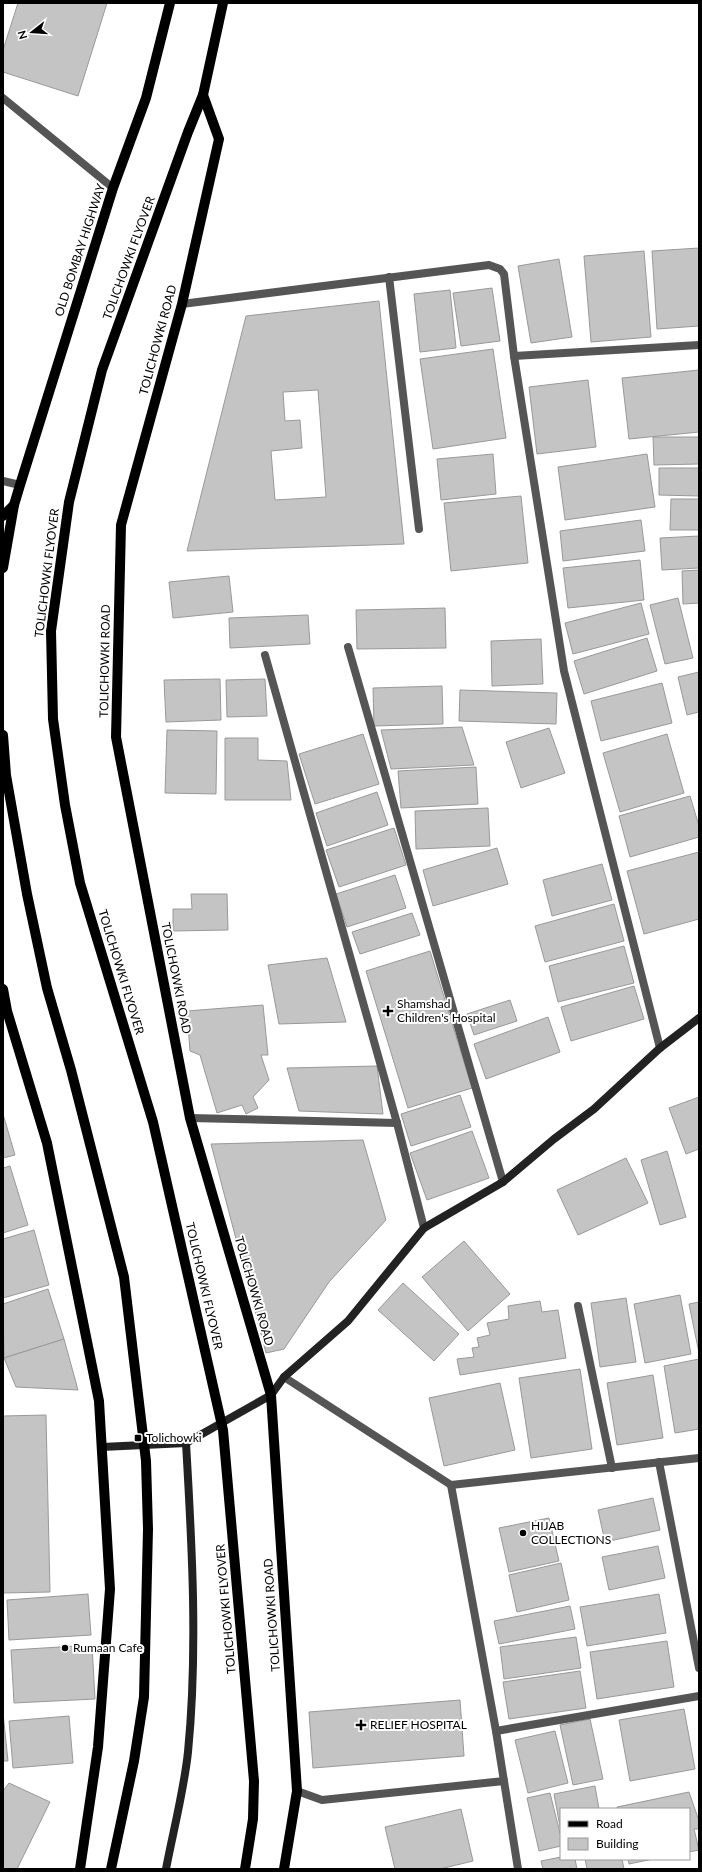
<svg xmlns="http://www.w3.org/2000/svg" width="702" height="1872" viewBox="0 0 702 1872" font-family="Lato,sans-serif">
<rect width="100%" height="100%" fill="#fff"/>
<g fill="#c4c4c4" stroke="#999" fill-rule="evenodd">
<path d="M18,3H107L78,96L3,72V50Z"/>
<path d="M699,248V326L657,329L652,251Z"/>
<path d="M644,251L651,337L591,342L584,256Z"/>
<path d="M559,259L572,337L531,343L518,266Z"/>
<path d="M492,288L500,341L461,346L453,293Z"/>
<path d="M450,290L456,348L420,352L414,294Z"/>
<path d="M379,301L404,544L187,551L246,316ZM318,390L326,497L275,500L271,451L302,448L300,420L285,421L283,392Z"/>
<path d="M493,349L506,438L433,449L420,359Z"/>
<path d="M699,370V432L629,439L622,378Z"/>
<path d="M588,380L596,447L537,454L529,387Z"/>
<path d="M653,437H699V464L654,465Z"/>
<path d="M493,454L496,494L441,500L437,459Z"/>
<path d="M647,454L655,507L565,520L558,467Z"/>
<path d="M659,468H699V496L659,495Z"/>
<path d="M521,496L528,563L451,571L444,503Z"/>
<path d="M671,499H699V530H670Z"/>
<path d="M641,520L645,551L563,561L560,531Z"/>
<path d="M699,536V568L662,570L660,538Z"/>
<path d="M640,560L644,600L568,608L563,568Z"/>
<path d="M699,570V603L683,604L682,571Z"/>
<path d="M229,576L233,612L173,618L169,582Z"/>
<path d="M678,598L693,658L665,664L650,605Z"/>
<path d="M641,603L649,634L573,654L565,623Z"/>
<path d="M445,608L446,648L357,649L356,610Z"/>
<path d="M308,615L310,644L230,648L229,618Z"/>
<path d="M647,638L657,671L584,694L574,661Z"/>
<path d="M541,639L543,684L492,686L491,641Z"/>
<path d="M699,672V712L687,715L678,677Z"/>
<path d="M220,679L221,720L166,722L164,680Z"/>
<path d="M265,679L267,716L227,717L226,680Z"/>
<path d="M662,683L672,723L601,741L591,701Z"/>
<path d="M442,686L443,724L374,726L373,688Z"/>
<path d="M460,690L557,693L556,724L459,721Z"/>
<path d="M462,727L474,765L391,769L381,730Z"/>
<path d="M549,728L565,773L521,788L506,742Z"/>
<path d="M167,730L217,731L216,794L165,793Z"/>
<path d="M363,734L379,784L315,804L299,754Z"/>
<path d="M667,734L684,793L620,812L603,753Z"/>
<path d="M225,738H258V760L287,761L291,800H225Z"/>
<path d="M476,767L478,804L401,808L398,771Z"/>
<path d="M377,792L388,825L327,846L316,813Z"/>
<path d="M690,796L699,826V837L630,857L619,816Z"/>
<path d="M488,808L490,846L416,849L415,811Z"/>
<path d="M394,828L406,865L339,887L326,850Z"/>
<path d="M497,848L508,884L433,906L423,870Z"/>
<path d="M699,852V919L644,934L627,871Z"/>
<path d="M602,864L612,900L552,916L543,880Z"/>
<path d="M395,875L406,908L347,927L336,894Z"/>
<path d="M191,894H227L228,930L173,931V909H192Z"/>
<path d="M614,904L624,941L545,962L535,926Z"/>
<path d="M412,913L420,935L360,954L352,932Z"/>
<path d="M624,946L634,983L558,1002L549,966Z"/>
<path d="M430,951L472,1088L408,1108L366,971Z"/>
<path d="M327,958L346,1022L279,1024L268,965Z"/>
<path d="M634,986L644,1019L571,1041L561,1007Z"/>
<path d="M510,1000L517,1021L474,1035L467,1014Z"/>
<path d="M263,1005L268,1055H261L269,1080L253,1097L258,1108L246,1114L242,1105L217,1113L200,1055L190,1051L187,1011Z"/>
<path d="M548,1017L560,1052L486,1079L474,1044Z"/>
<path d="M377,1066L383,1114L299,1111L287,1068Z"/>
<path d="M460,1095L471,1127L411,1146L401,1114Z"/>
<path d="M699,1097V1149L686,1154L669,1108Z"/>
<path d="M3,1114L15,1155L3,1158Z"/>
<path d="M472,1131L489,1178L427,1200L410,1153Z"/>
<path d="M363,1140L386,1220L329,1282L284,1349L266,1353L211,1144Z"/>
<path d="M667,1151L686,1217L660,1225L641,1160Z"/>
<path d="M626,1158L648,1203L578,1235L557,1190Z"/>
<path d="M10,1166L28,1225L3,1233V1168Z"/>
<path d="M34,1230L49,1285L3,1298V1239Z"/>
<path d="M464,1241L510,1294L468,1331L422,1277Z"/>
<path d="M403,1283L459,1334L434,1361L378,1310Z"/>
<path d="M48,1289L64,1339L4,1358L3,1304Z"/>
<path d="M680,1295L691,1354L645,1363L634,1304Z"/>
<path d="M626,1298L636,1362L600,1367L591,1303Z"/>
<path d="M540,1301L542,1312L558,1310L566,1358L460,1375L457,1359L474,1357L472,1348L479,1347L477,1338L490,1335L487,1323L509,1319L508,1306Z"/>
<path d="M699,1302V1353L689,1304Z"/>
<path d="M64,1339L78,1390L16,1387L4,1358Z"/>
<path d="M699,1359V1429L675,1433L664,1366Z"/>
<path d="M580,1369L592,1449L531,1458L519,1378Z"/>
<path d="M653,1375L663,1438L617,1445L607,1383Z"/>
<path d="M500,1383L515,1450L444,1466L429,1398Z"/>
<path d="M46,1415L50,1592L3,1593V1416Z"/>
<path d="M653,1498L660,1530L605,1542L598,1510Z"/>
<path d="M549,1518L559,1561L509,1572L499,1528Z"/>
<path d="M658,1546L665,1578L609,1590L602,1557Z"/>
<path d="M561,1563L569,1600L517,1612L509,1575Z"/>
<path d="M88,1594L91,1635L9,1640L7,1600Z"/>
<path d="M659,1594L666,1633L587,1646L580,1607Z"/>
<path d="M570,1606L575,1629L499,1644L494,1621Z"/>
<path d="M576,1637L581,1668L504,1679L500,1647Z"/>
<path d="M667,1641L674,1687L597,1699L590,1652Z"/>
<path d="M92,1645L95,1699L14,1703L11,1650Z"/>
<path d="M580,1671L586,1708L509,1719L503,1682Z"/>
<path d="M460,1700L464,1756L313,1768L309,1712Z"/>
<path d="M684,1709L695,1769L630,1781L619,1720Z"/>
<path d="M3,1713L8,1761H3Z"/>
<path d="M69,1716L73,1763L13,1768L9,1721Z"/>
<path d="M590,1719L603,1779L573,1785L560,1725Z"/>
<path d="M555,1731L568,1783L528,1793L515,1740Z"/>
<path d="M9,1783L50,1802L17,1869H3V1791Z"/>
<path d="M595,1786L599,1809H561V1832L554,1794Z"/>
<path d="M689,1792L699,1821V1829H694L699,1850L689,1852V1809H617V1807Z"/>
<path d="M550,1793L561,1837V1846L539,1851L527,1798Z"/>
<path d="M461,1809L473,1861L440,1869H395L385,1827Z"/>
<path d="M561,1857V1859H575L577,1869H543L541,1861Z"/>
<path d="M585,1859H622L624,1869H587Z"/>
<path d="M628,1859H653L629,1864Z"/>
</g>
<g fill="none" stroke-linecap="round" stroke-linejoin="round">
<g stroke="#555" stroke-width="8">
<path d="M3,98L113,188"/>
<path d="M389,277L419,529"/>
<path d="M182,304L489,265L500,269L504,274L514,356L564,671L660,1048"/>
<path d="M514,356L699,345"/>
<path d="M3,481L20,485"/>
<path d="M348,647L503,1182"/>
<path d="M265,655L397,1123L424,1228"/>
<path d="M190,1118L397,1123"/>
<path d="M578,1306L612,1468"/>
<path d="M284,1377L451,1485L496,1731L518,1869"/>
<path d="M659,1462L699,1668"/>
<path d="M451,1485L699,1458"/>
<path d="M496,1731L699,1696"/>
<path d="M297,1791L322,1800L504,1781"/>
</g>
<g stroke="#222" stroke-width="8">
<path d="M102,1447L186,1443L271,1395L284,1377L348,1321L424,1228L503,1182L554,1139L594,1109L660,1048L699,1018"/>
<path d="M166,1869C173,1832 184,1790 188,1752C198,1650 192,1545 186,1443"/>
</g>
<g stroke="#000" stroke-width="10">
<path d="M223,3L203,95L188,132L102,370L69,502L51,631L53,719L65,805L80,883L153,1122L223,1430L254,1781L253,1819L245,1869"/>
<path d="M203,95L219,139L182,304L121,525L116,737L190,1118L271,1395L297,1791L284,1869"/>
<path d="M3,516L14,505"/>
<path d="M3,568L14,505L20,485L113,188L146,98L170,3"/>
<path d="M3,735L6,775L27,894L47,988L71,1070L124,1277L146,1461L148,1529L144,1697L134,1761L111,1869"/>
<path d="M3,989L7,1011L47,1143L99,1401L110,1589L98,1747L80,1869"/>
</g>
</g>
<g fill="#000" stroke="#fff" stroke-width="1.5">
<path d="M386 1005h4v4h4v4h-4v4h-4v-4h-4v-4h4z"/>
<rect x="134" y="1434" width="8" height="8" rx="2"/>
<circle cx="523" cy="1533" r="4"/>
<circle cx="65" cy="1648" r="4"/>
<path d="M359 1719h4v4h4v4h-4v4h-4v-4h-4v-4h4z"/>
</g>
<g text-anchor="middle" stroke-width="4" stroke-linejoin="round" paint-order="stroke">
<g font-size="12" fill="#000" stroke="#fff">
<text transform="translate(80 250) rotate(-72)" y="4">OLD BOMBAY HIGHWAY</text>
<text transform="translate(129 258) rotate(-70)" y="4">TOLICHOWKI FLYOVER</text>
<text transform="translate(158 340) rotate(-75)" y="4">TOLICHOWKI ROAD</text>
<text transform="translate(47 573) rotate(-83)" y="4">TOLICHOWKI FLYOVER</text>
<text transform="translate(105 661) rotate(-89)" y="4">TOLICHOWKI ROAD</text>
<text transform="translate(121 972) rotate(73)" y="4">TOLICHOWKI FLYOVER</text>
<text transform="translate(176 978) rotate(79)" y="4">TOLICHOWKI ROAD</text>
<text transform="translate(204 1286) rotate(77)" y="4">TOLICHOWKI FLYOVER</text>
<text transform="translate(254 1291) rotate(74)" y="4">TOLICHOWKI ROAD</text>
<text transform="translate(226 1609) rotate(-95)" y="4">TOLICHOWKI FLYOVER</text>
<text transform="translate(272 1615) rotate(-94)" y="4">TOLICHOWKI ROAD</text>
</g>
<g font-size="12" fill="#000" stroke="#fff" text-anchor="start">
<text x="397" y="1008">Shamshad<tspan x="397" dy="14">Children's Hospital</tspan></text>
<text x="146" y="1442">Tolichowki</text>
<text x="531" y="1530">HIJAB<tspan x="531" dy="14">COLLECTIONS</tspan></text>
<text x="73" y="1652">Rumaan Cafe</text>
<text x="370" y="1729">RELIEF HOSPITAL</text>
</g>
</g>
<rect width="702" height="1872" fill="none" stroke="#000000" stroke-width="8"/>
<rect x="560" y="1808" width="130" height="52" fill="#ffffff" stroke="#999999"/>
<rect x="568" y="1821" width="20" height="6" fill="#000000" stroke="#999999"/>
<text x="596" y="1828" font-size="12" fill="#000000">Road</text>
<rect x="568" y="1838" width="20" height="12" fill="#c4c4c4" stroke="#999999"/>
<text x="596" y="1848" font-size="12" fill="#000000">Building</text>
<g transform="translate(32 32) rotate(253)" stroke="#ffffff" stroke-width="3" paint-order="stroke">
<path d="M0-3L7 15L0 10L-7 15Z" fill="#000000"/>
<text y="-6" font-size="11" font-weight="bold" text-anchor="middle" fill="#000000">N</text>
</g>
</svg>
